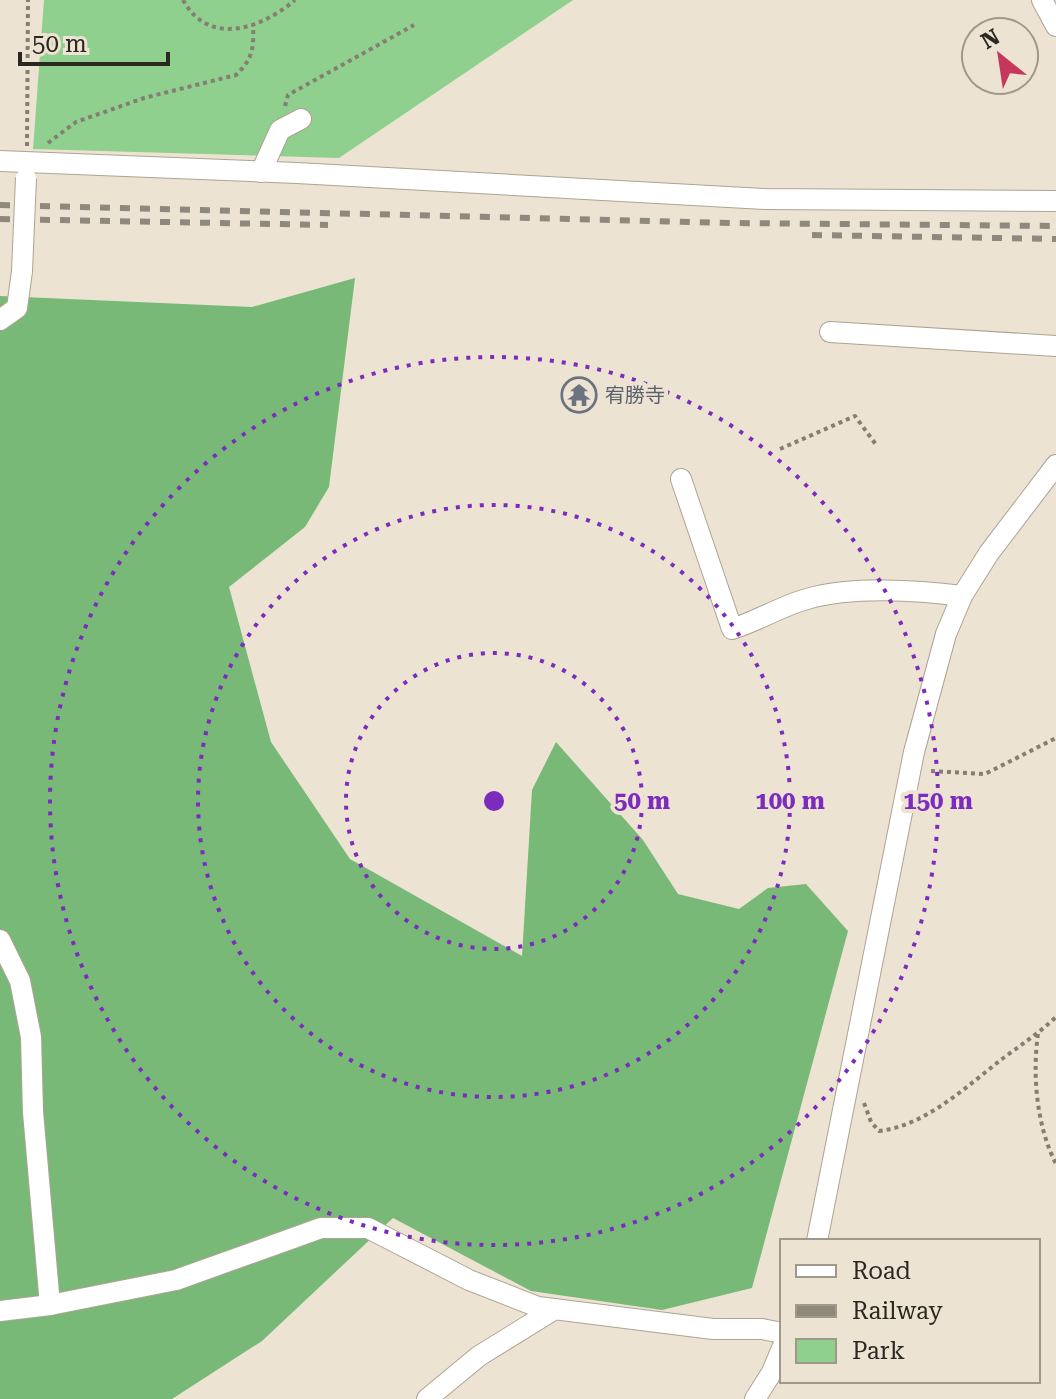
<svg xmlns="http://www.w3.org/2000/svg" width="1056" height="1399" viewBox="0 0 1056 1399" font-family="'Roboto Serif','Noto Sans JP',serif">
<rect width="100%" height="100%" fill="#ede3d2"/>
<path fill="#8fd08e" d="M44,0H573L339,158L33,149Z"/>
<path fill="#78b978" d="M355,278L329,487L305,527L229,587L271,742L350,859L522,956L532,790L556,742L643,840L678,894L739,909L768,888L806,884L848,931L752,1288L662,1310L531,1291L393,1218L262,1341L172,1399H0V296L252,307Z"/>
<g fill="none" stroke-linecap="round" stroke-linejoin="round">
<defs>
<g id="minor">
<path d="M1042,0L1056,26"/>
<path d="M0,161L297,173L765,199L1056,201"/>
<path d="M261,172L280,130L301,119"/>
<path d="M0,320L17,308L22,271"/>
<path d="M830,332L1056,346"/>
<path d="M681,479L732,629C758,621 781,606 807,599C852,586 917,590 962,596"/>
<path d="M0,940L20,981L31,1037L33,1112L50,1305"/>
<path d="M817,1241L914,752L946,634L962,596L989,553L1056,465"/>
<path d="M0,1311L50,1305L176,1280L321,1228H368L469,1280L538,1307L713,1329H762L782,1333"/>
<path d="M427,1399L479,1356L555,1309"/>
<path d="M755,1399L772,1372L782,1348"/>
</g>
</defs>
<use href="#minor" stroke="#ada493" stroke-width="22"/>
<g stroke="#857e73" stroke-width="4" stroke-dasharray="4 4" stroke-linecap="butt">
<path d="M183,0C209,47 261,29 295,0"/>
<path d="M285,106L288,95L414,25"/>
<path d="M48,143L76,122L144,98L236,75C253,59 254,47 253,25"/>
<path d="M27,146L28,0"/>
<path d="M780,449L855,416L877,446"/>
<path d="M931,771L985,774L1056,738"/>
<path d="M1038,1034C1032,1076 1037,1127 1056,1164"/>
<path d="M864,1103L871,1122L879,1131C925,1126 966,1087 1002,1059C1021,1045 1039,1033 1056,1017"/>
</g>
<use href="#minor" stroke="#fff" stroke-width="20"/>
<g stroke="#8f887d" stroke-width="6" stroke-dasharray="10 10" stroke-linecap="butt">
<path d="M0,205L730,223L1056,226"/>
<path d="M0,219L328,225"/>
<path d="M812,235L1056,239"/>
</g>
<defs>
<path id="minor-bridge" d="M22,271L26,178"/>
</defs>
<use href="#minor-bridge" stroke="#ada493" stroke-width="22" stroke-linecap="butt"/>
<use href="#minor-bridge" stroke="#fff" stroke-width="20"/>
</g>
<g fill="none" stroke="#7b2cbf" stroke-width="4" stroke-dasharray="4 8">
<circle cx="494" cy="801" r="148"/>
<circle cx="494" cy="801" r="296"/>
<circle cx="494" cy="801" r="444"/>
</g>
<defs>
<symbol id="temple-ring" viewBox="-11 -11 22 22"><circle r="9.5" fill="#ede3d2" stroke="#6b7280" stroke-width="1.5"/><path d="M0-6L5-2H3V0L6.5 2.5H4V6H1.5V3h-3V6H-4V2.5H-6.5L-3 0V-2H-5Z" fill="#6b7280"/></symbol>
</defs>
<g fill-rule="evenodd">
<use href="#temple-ring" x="559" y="375" width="40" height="40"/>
</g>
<g text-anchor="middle" stroke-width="8" stroke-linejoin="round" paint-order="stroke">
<g font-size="20" fill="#5b616d" stroke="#ede3d2" text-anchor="start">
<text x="605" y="402">宥勝寺</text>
</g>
</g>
<circle cx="494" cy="801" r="12" fill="#7b2cbf" stroke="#ede3d2" stroke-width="4"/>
<g font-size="24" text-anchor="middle" font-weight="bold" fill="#7b2cbf" stroke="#ede3d2" stroke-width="8" stroke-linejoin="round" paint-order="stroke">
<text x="642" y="809">50 m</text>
<text x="790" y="809">100 m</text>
<text x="938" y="809">150 m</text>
</g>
<rect x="780" y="1239" width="260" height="144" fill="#ede3d2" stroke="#9f988b" stroke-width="2"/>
<rect x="796" y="1265" width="40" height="12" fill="#ffffff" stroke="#9f988b" stroke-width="2"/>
<text x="852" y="1279" font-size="24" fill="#2b2721">Road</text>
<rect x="796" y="1305" width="40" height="12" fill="#8f887d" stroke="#9f988b" stroke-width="2"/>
<text x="852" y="1319" font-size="24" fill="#2b2721">Railway</text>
<rect x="796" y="1339" width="40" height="24" fill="#8fd08e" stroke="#9f988b" stroke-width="2"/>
<text x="852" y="1359" font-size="24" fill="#2b2721">Park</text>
<g transform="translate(1000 56) rotate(330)"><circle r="38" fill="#ede3d2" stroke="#9f988b" stroke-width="2"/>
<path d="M0-6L14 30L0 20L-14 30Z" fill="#c6375e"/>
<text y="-12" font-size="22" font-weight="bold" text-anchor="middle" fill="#2b2721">N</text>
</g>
<path d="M20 52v12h148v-12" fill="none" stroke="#2b2721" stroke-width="4"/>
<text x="32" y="52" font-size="24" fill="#2b2721" stroke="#ede3d2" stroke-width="6" paint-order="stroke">50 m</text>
</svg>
